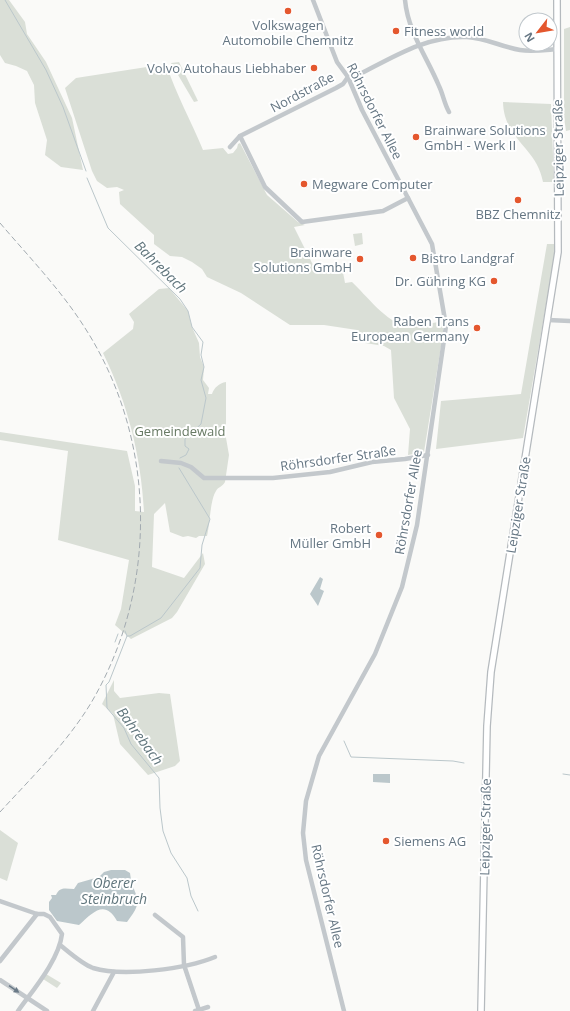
<svg xmlns="http://www.w3.org/2000/svg" width="570" height="1011" viewBox="0 0 570 1011" font-family="'Open Sans',sans-serif">
<rect width="100%" height="100%" fill="#fafaf8"/>
<g fill="#dadfd7">
<path d="M0,0H9L25,22L27,34L46,62L72,118L83,170L61,167L45,155L47,140L35,103L34,85L27,71L16,66L5,63L0,55Z"/>
<path d="M570,27V130L566,131L564,117V29Z"/>
<path d="M179,62L198,101L194,102L171,63Z"/>
<path d="M166,64C176,94 191,121 203,150L223,148L228,154L233,153L237,148L238,144L240,143L267,195L298,222L305,225L294,227L316,271L342,267L345,283L352,282C365,294 388,324 405,325C417,327 431,323 443,321V334L424,452L408,455L410,429L394,398L391,350L384,346L365,343L357,330L324,325H290L241,293L207,277L202,269L192,262L182,257L170,256L154,244V235L120,204L119,192L124,190L117,187L107,188L97,181L92,171L65,88L76,78Z"/>
<path d="M503,102L551,104L554,182H543C537,147 504,140 503,102Z"/>
<path d="M362,233L363,244L355,246L353,234Z"/>
<path d="M547,244H555L554,258L523,438L436,449L441,401L521,394Z"/>
<path d="M169,288L188,311L192,327L199,343L200,357L204,367L203,380L209,388L208,394H212C214,388 219,383 226,382V438L229,455L225,482C222,487 218,487 216,491C210,500 210,525 207,536H199L196,538L188,536L183,537L170,532L165,503L154,514L152,567L184,578L203,553L205,564L177,612L172,618L131,639L115,625L121,609L129,560L58,540L68,451L0,440V432L127,451L135,486V511L144,512C141,456 128,404 103,353L133,329L134,322L129,314L159,289Z"/>
<path d="M114,680V691L120,698L159,693L170,694L180,761L175,766L148,775L120,744L113,714L102,704Z"/>
<path d="M0,830L18,843L7,881L0,878Z"/>
<path d="M46,974L61,983L57,988L43,979Z"/>
</g>
<g fill="#bbc7cb">
<path d="M320,577L323,579L320,589L324,591L318,606L310,594Z"/>
<path d="M373,774H390V783L373,782Z"/>
<path d="M111,870H125L130,873C133,899 147,897 127,922L117,921C105,899 93,912 79,925L57,921L49,910V902L52,898L51,895H56C60,886 66,889 74,889L78,883L99,877L104,872Z"/>
</g>
<g fill="none" stroke-linecap="round" stroke-linejoin="round">
<g stroke="#bbc7cb" stroke-width="1">
<path d="M5,0L46,70L63,107L86,171"/>
<path d="M87,178L108,228L180,299L188,311L192,327L203,342L201,355L204,367L201,380L206,398L201,424L185,439V446L189,449L186,455L180,458"/>
<path d="M179,468L210,519L202,545L200,568L161,618L130,636H127L109,682L106,685L107,708L124,728L131,744L159,778L160,808L163,831L171,853L187,878L191,896L198,911"/>
<path d="M125,631L127,636"/>
<path d="M115,642L118,634"/>
<path d="M344,741L351,757L453,761L464,763"/>
<path d="M563,774L570,775"/>
</g>
<defs>
<path id="major" d="M481,1011L487,726L491,672L558,252L557,0"/>
</defs>
<use href="#major" stroke="#b5babe" stroke-width="8"/>
<g stroke="#c3c8cc" stroke-width="4.5">
<path d="M313,0L337,62L348,77L362,110L432,244L446,326L417,525L402,587L375,654L319,756L306,801L303,833L306,860L344,1011"/>
<path d="M405,0C408,32 427,57 439,86C443,94 444,103 449,112"/>
<path d="M240,136L265,187L302,222L383,211L408,198"/>
<path d="M230,147L240,136L336,88L343,84L348,77L356,76C390,59 426,35 467,37C486,38 502,47 520,50C532,52 545,50 557,49"/>
<path d="M548,320L570,321"/>
<path d="M161,461L181,463L191,467L204,478H273L330,472L372,462L405,459L428,455"/>
<path d="M0,901L37,914H44L50,917L62,934C59,960 33,990 18,1011"/>
<path d="M155,915L183,937L184,965L199,1010L195,1011"/>
<path d="M60,945C70,953 82,964 93,968C123,977 186,969 215,957"/>
<path d="M0,961L37,914"/>
<path d="M0,980L47,1011"/>
<path d="M199,1010L208,1007"/>
<path d="M93,1011L114,972"/>
</g>
<use href="#major" stroke="#fff" stroke-width="5.5"/>
<path stroke="#a2aab0" stroke-width="1" stroke-dasharray="6 3" stroke-linecap="butt" d="M0,223C29,257 61,290 85,328C157,440 159,588 91,703C66,744 32,777 0,812"/>
</g>
<defs><path id="oneway-solid" d="M-6-.8H1V-3.2L6.5 0L1 3.2V.8H-6Z"/></defs>
<use fill="#6a7a87" href="#oneway-solid" transform="translate(14 989) rotate(34)"/>
<g fill="#e4572e" stroke="#fff" stroke-width="1.5">
<circle cx="288" cy="11" r="4"/>
<circle cx="396" cy="31" r="4"/>
<circle cx="314" cy="68" r="4"/>
<circle cx="416" cy="137" r="4"/>
<circle cx="304" cy="184" r="4"/>
<circle cx="518" cy="200" r="4"/>
<circle cx="413" cy="258" r="4"/>
<circle cx="360" cy="259" r="4"/>
<circle cx="494" cy="281" r="4"/>
<circle cx="477" cy="328" r="4"/>
<circle cx="379" cy="535" r="4"/>
<circle cx="386" cy="841" r="4"/>
</g>
<g text-anchor="middle" stroke-width="4" stroke-linejoin="round" paint-order="stroke">
<g font-size="13" fill="#657683" stroke="#fff" text-anchor="start">
<text x="288" y="30" text-anchor="middle">Volkswagen<tspan x="288" dy="15">Automobile Chemnitz</tspan></text>
<text x="404" y="36">Fitness world</text>
<text x="306" y="73" text-anchor="end">Volvo Autohaus Liebhaber</text>
<text x="424" y="135">Brainware Solutions<tspan x="424" dy="15">GmbH - Werk II</tspan></text>
<text x="312" y="189">Megware Computer</text>
<text x="518" y="219" text-anchor="middle">BBZ Chemnitz</text>
<text x="352" y="257" text-anchor="end">Brainware<tspan x="352" dy="15">Solutions GmbH</tspan></text>
<text x="421" y="263">Bistro Landgraf</text>
<text x="486" y="286" text-anchor="end">Dr. Gühring KG</text>
<text x="469" y="326" text-anchor="end">Raben Trans<tspan x="469" dy="15">European Germany</tspan></text>
<text x="371" y="533" text-anchor="end">Robert<tspan x="371" dy="15">Müller GmbH</tspan></text>
<text x="394" y="846">Siemens AG</text>
</g>
<g font-size="13" fill="#657683" stroke="#fff">
<text transform="translate(302 92) rotate(-28)" y="5">Nordstraße</text>
<text transform="translate(375 111) rotate(63)" y="5">Röhrsdorfer Allee</text>
<text transform="translate(558 148) rotate(-91)" y="5">Leipziger Straße</text>
<text transform="translate(338 458) rotate(-8)" y="5">Röhrsdorfer Straße</text>
<text transform="translate(408 502) rotate(-80)" y="5">Röhrsdorfer Allee</text>
<text transform="translate(518 505) rotate(-81)" y="5">Leipziger Straße</text>
<text transform="translate(485 827) rotate(-89)" y="5">Leipziger Straße</text>
<text transform="translate(328 896) rotate(77)" y="5">Röhrsdorfer Allee</text>
</g>
<g font-size="13" fill="#687a64" stroke="#fff">
<text x="180" y="436">Gemeindewald</text>
</g>
<g font-size="14" font-style="italic" fill="#60757c" stroke="#fff">
<text transform="translate(161 267) rotate(45)" y="5">Bahrebach</text>
<text transform="translate(140 736) rotate(54)" y="5">Bahrebach</text>
<text x="114" y="888">Oberer<tspan x="114" dy="16">Steinbruch</tspan></text>
</g>
</g>
<g transform="translate(538 32) rotate(239)"><circle r="19" fill="#ffffff" stroke="#c1c8cd"/>
<path d="M0-3L7 15L0 10L-7 15Z" fill="#e4572e"/>
<text y="-6" font-size="11" font-weight="bold" text-anchor="middle" fill="#657683">N</text>
</g>
</svg>
